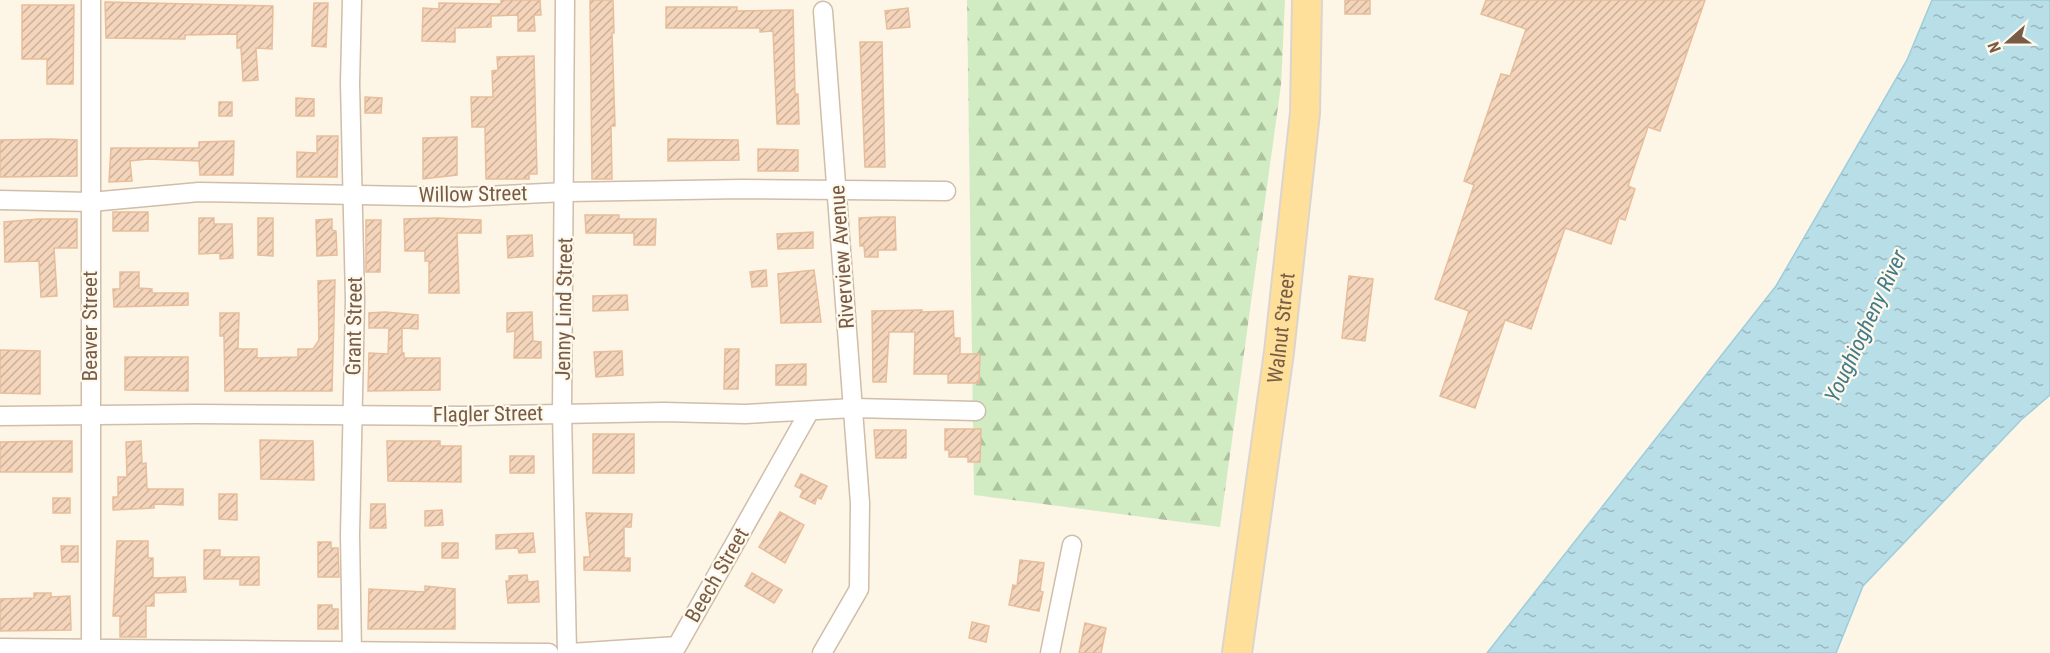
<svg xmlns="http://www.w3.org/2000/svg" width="2050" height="653" viewBox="0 0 2050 653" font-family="'Roboto Condensed',sans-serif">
<defs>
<pattern id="forest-firs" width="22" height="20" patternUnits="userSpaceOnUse" patternTransform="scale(1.5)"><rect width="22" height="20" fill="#d1ecc2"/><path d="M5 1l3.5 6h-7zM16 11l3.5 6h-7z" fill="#aec2a0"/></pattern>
<pattern id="water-ripples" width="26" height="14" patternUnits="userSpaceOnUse" patternTransform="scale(1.5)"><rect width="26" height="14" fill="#b8dee8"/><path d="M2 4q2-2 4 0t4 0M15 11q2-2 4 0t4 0" fill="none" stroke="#9ab7be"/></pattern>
<pattern id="building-hatch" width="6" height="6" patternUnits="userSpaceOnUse" patternTransform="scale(1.5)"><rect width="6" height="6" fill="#f4d5bb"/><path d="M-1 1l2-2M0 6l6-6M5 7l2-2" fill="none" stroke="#cab09a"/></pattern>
</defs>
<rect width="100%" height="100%" fill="#fdf5e5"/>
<path fill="url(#forest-firs)" d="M967,0H1285L1281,85L1220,527L974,495Z"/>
<path fill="url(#water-ripples)" stroke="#9ecddb" stroke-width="1.5" d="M1932,0H2050V395L2021,420L1863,586L1836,653H1487L1776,286L1907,60Z"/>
<g fill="url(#building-hatch)" stroke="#e8bd9b" stroke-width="1.5">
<path d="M501,0H540L541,15H534L535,31H518V15L491,16V27L455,28V42L422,41L423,8L439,9V3L501,4Z"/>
<path d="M590,0H613L614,33H612L615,126H611L612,179H592Z"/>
<rect x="1345" y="0" width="25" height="14"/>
<path d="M1486,0H1705L1660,131L1648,127L1628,186L1635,189L1625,220L1619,218L1611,244L1565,228L1531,329L1505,320L1475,408L1440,396L1469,311L1435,299L1474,185L1464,181L1501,74L1510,76L1526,29L1481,14Z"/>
<path d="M105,2L273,6L272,49L256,48L258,80L243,81L241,48H237V34L185,35V39L106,38Z"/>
<path d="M314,3H328L326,47L312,46Z"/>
<path d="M22,5H74L73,84H47V59H22Z"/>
<path d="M666,7H737V11L793,10L795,94H798L799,124H777L773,31L760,32V28H666Z"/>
<path d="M908,8L910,27L887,29L885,11Z"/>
<path d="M860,42H882L885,167H865Z"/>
<path d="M534,56L537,174H529V179H486L485,127H472L471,97H493L492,71L498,70L497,57Z"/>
<path d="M365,97L382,98L381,113H365Z"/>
<path d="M296,98L314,99V116H296Z"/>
<rect x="219" y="102" width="13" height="14"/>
<path d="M317,136H338L337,177H297V152L317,153Z"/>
<path d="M457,137V175L423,179V138Z"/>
<path d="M52,139L77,140V176L0,177V140Z"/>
<path d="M668,139L738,140L739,160L668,161Z"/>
<path d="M234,141L233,175H200L199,161L148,159L130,161L132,181L109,182L111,148H199V142Z"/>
<path d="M758,149L798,150V171H758Z"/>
<rect x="113" y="212" width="35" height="19"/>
<path d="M585,215H619V219H656L655,245H634V233H586Z"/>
<path d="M879,217H895L896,250H878V257H865L864,246H860L859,218Z"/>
<path d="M199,218H214V224H232L233,258L220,259V253L199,254Z"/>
<path d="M258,218H273V256L258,255Z"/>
<path d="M438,218L481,220V233H457L459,293H429V261H425V251H405L404,219Z"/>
<path d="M39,219H77V248H54L57,296L41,297L39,261L5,262L4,222Z"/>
<path d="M332,219V230L336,231L337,255L317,256L316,220Z"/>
<path d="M366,220H381L380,272H366Z"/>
<path d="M813,232V248L778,249L777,234Z"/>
<path d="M532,235L533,256L508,258L507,236Z"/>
<path d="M766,270L767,286L752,287L750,272Z"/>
<path d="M814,270L821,322L781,323L778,274Z"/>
<path d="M120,272H139V288L152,289V293H188V305L114,307L113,289H120Z"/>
<path d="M1349,276L1373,279L1365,341L1342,338Z"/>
<path d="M335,280L332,391H225L224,336H220V313H239L238,349H257V358L298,357V349H313L319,340L318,281Z"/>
<path d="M627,295L628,310L593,311V296Z"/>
<path d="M922,310V312L953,311L954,338H960V354H980L979,383H948V374H914L915,332H889L886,382H873L872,311Z"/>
<path d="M385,312L418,315V329L402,328V353H404V358H440V390L368,391L369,353L388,354L389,328H369V313Z"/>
<path d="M532,312L533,341L541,342V358H514L515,331L507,332V313Z"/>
<path d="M725,349H739L738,389H724Z"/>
<path d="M0,350L40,351V394L0,393Z"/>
<path d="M622,351L623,375L596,377L594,352Z"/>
<path d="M125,357H188V391L125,390Z"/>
<path d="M806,364V385H776V365Z"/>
<path d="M945,429H981L980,462H968V457H949V450H945Z"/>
<path d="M874,430H906V458H876Z"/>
<rect x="593" y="434" width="41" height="39"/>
<path d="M260,440L313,441L314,480L261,479Z"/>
<path d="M54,441H72V472H0V442Z"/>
<path d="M141,441L142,464L146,463L147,489H183V505L154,504V508L113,510V497H118V477H127L126,442Z"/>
<path d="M387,441H440V446H461V482L388,481Z"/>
<rect x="510" y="456" width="24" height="17"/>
<path d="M801,474L827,486L821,499L817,497L815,504L800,497L803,490L795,486Z"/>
<path d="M219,494H237V520L219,519Z"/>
<rect x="53" y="498" width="17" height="15"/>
<path d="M371,504H385L386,528H370Z"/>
<path d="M442,510L443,525L425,526V511Z"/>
<path d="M780,512L804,525L785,563L759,547Z"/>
<path d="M586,513L632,514L631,527H624V558H630V571L584,570V557H590Z"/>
<path d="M533,533L535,552L519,553L518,548L496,549V535Z"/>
<path d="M117,541H148V558H153V578L185,577L186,592L154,593V606H146V637H120V616H113Z"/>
<path d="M318,542H331V548H338L339,577H318Z"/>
<rect x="442" y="543" width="16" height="15"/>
<path d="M61,546H78V562H62Z"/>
<path d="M204,550H220V557H259V585H240V579H204Z"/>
<path d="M1020,560L1044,563L1040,591L1043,592L1039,611L1009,605L1013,585L1017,586Z"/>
<path d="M752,573L782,590L774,603L745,586Z"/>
<path d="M527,575L528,582L538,581L539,602L508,603L506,581H509V576Z"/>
<path d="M425,586L455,589V629H368L369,589L425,592Z"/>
<path d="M34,593H51V597L70,596L71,630L0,631V599L34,598Z"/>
<path d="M318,605H332V609H338V629H318Z"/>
<path d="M972,622L989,626L986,642L969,638Z"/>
<path d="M1085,623L1106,628L1101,653H1079Z"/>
</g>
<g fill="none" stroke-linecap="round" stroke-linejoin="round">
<defs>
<g id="minor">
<path d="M91,0V653"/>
<path d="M565,0L562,412L567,653"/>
<path d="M0,200L91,202L199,192L463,197L566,192L742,189L946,191"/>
<path d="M0,416L196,414L464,416L664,412L745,414L854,408L976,411"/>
<path d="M0,648L549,653"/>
<path d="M352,653L350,535L355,300L350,83L352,0"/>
<path d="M570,653L677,646L809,412"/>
<path d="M822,653L859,589L860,503L823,11"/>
<path d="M1050,653L1072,545"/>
</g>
<g id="primary">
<path id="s1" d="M1237,653L1279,352L1305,113L1307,0"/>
</g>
</defs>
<use href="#minor" stroke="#d0bdaa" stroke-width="21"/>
<use href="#primary" stroke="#dcd5cf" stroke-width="32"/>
<use href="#minor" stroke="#fff" stroke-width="18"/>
<use href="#primary" stroke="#ffe09a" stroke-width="28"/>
</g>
<g text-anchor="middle" stroke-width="4.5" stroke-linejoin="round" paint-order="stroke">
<g font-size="21" fill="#785c48" stroke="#fff9ec">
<text transform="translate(473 194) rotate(-1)" y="7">Willow Street</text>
<text transform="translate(842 257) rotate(-94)" y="7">Riverview Avenue</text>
<text transform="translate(564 309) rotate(-89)" y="7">Jenny Lind Street</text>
<text transform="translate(90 326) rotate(-90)" y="7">Beaver Street</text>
<text transform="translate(354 326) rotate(-89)" y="7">Grant Street</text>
<text dy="7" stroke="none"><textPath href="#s1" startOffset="328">Walnut Street</textPath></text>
<text transform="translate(488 414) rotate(-1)" y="7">Flagler Street</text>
<text transform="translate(717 575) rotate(-60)" y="7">Beech Street</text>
</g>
<g font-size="22" font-style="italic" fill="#417b8c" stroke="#fff9ec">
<text transform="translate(1865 326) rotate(-65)" y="8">Youghiogheny River</text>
</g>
</g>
<g transform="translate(2008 42) rotate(249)" stroke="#fff9ec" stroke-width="4.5" paint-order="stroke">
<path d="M0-4.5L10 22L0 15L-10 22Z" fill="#785c48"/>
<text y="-9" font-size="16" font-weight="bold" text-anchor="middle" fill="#785c48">N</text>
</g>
</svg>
